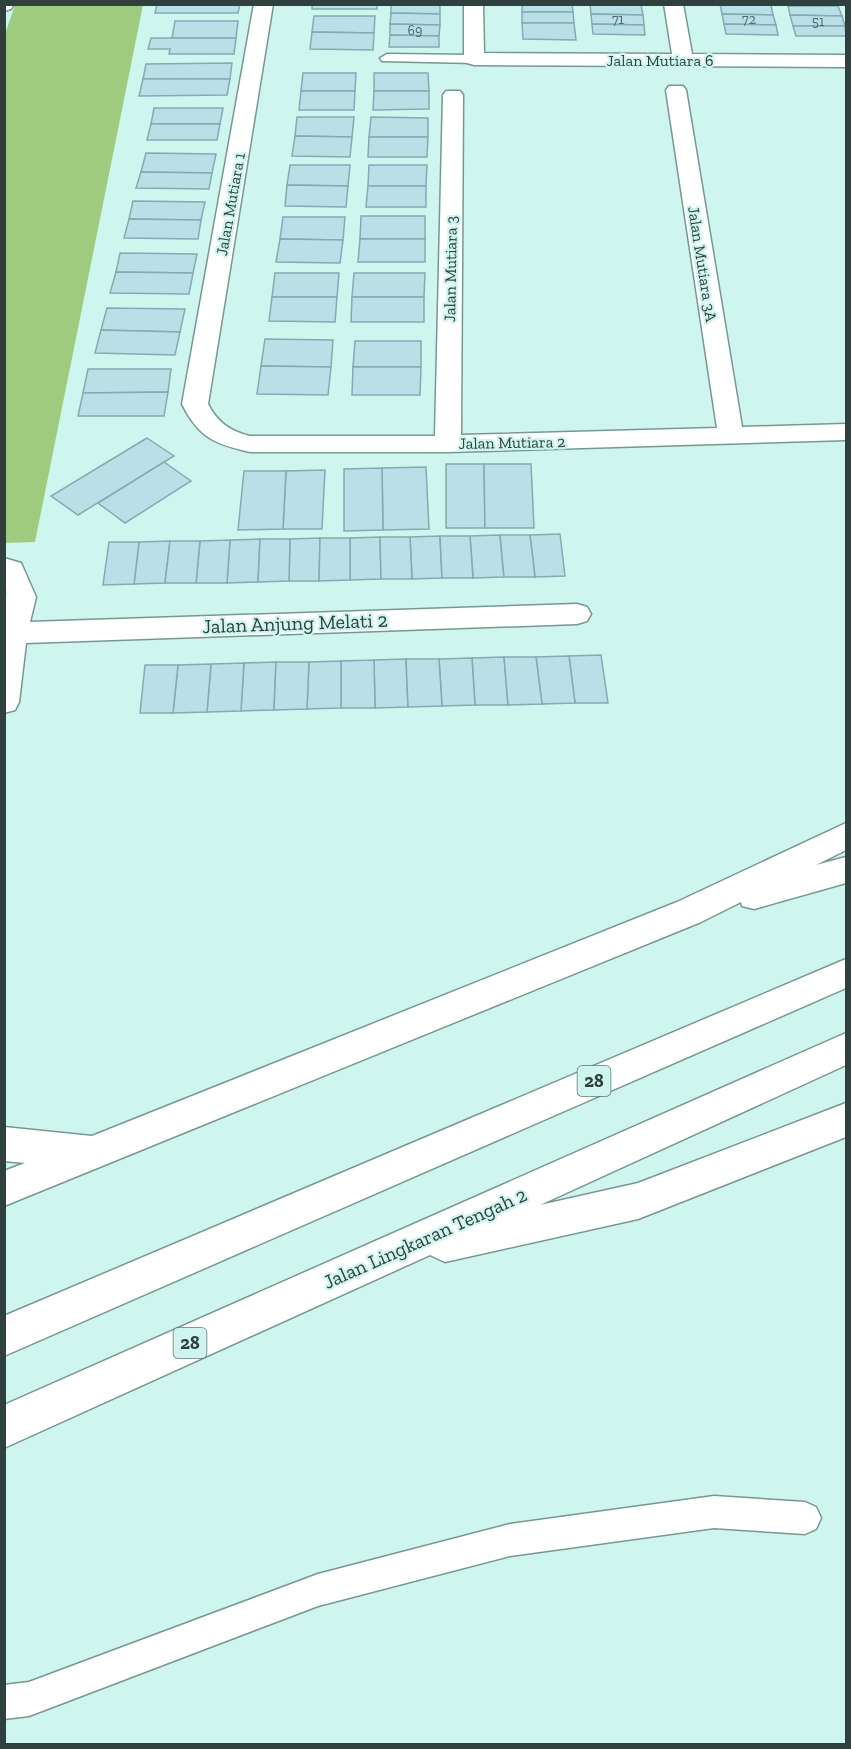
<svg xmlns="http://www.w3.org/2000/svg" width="851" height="1749" viewBox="0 0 851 1749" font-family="'Zilla Slab',serif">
<rect width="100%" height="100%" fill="#cef6ef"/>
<path fill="#9fcb7e" d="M15,5H143L35,542L5,543L4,37Z"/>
<g fill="#b9e0e7" stroke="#85aab1" stroke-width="1.5">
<path d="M157,4H240L238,13H155Z"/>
<rect x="312" y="4" width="65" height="5"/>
<path d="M391,4H440V14L391,13Z"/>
<path d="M522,4H572L573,12H522Z"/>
<path d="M590,4L641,5L643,15L591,14Z"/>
<path d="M720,4L771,5L773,15L722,14Z"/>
<path d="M788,6H838L842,16L790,15Z"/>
<path d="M522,12H573L574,23H522Z"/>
<path d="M391,13L440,14V25L390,24Z"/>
<path d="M591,14L643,15L644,25L592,24Z"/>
<path d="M722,14L773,15L776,25L724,24Z"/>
<path d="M790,15L842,16L845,26H793Z"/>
<path d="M314,16H375L374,33L312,32Z"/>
<path d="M175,21H238L236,38H172Z"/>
<path d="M522,23H574L576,40L523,39Z"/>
<path d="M390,24L440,25L439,36L390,35Z"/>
<path d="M592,24L644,25L645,35L593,34Z"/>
<path d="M724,24L776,25L778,35L726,34Z"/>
<path d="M793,26H845L846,36H796Z"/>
<path d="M312,32L374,33L373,50L310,49Z"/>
<path d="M390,35L439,36V47H389Z"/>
<path d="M151,38H236L234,54H169L170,49H148Z"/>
<path d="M232,63L230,79H143L146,64Z"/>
<path d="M303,73H356L355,91H301Z"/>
<path d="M374,73H428L429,91H374Z"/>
<path d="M143,79H230L227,95L139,96Z"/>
<path d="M301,91H355L354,110H299Z"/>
<path d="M374,91H429V109L373,110Z"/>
<path d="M154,108H223L220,124H151Z"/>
<path d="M297,117H354L352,137L295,136Z"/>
<path d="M371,117L428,118V137H369Z"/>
<path d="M151,124H220L217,140H147Z"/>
<path d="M295,136L352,137L350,157L292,156Z"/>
<path d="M369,137H428L427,157H368Z"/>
<path d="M146,153L216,154L212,173L141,172Z"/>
<path d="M290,165H350L348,186L287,185Z"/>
<path d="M369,165H427L426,186H368Z"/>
<path d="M141,172L212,173L209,189L136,188Z"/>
<path d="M287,185L348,186L346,207L285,206Z"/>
<path d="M368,186H426V207H366Z"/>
<path d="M133,201L205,202L201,220L129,219Z"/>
<path d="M361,216H425V239H360Z"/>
<path d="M283,217H345L343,240L280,239Z"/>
<path d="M129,219L201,220L198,239L124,238Z"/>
<path d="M280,239L343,240L340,263L276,262Z"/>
<path d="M360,239H425V262H358Z"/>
<path d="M120,253L197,254L193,273L116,272Z"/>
<path d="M116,272L193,273L189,294L110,293Z"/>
<path d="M275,273H339L337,297H272Z"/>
<path d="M354,273H425L424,297H352Z"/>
<path d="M272,297H337L335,322L269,321Z"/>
<path d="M352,297H424V322H351Z"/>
<path d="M107,308L185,309L180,332L101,330Z"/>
<path d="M101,330L180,332L175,355L95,353Z"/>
<path d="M265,339L333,340L331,367L261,366Z"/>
<path d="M355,341H421V367H353Z"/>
<path d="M261,366L331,367L328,395L257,394Z"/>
<path d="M353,367H421L420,395H352Z"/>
<path d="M88,369H171L168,392L83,393Z"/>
<path d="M168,392L164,416H78L83,393Z"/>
<path d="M147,438L174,456L78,515L51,496Z"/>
<path d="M164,462L191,481L125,523L98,503Z"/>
<path d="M446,464H484L485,528H446Z"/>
<path d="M484,464H531L534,528H485Z"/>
<path d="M426,467L429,529L383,530L382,468Z"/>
<path d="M382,468L383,530L344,531V469Z"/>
<path d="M325,470L322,529H283L286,471Z"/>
<path d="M244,471H286L283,529L238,530Z"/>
<path d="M560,534L565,576L535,577L530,535Z"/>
<path d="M500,535L504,577L473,578L470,536Z"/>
<path d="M500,535H530L535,577H504Z"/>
<path d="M440,536L442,578L412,579L410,537Z"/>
<path d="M440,536H470L473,578H442Z"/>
<path d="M380,537L381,579L350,580V538Z"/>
<path d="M380,537H410L412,579H381Z"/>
<path d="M320,538L319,581H289L290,539Z"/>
<path d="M320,538H350V580L319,581Z"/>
<path d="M260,539L258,582L227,583L230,540Z"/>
<path d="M260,539H290L289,581L258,582Z"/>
<path d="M230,540L227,583H196L200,541Z"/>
<path d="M170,541L165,583L134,584L139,542Z"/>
<path d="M170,541H200L196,583H165Z"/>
<path d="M109,542H139L134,584L103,585Z"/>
<path d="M601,655L608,703H575L569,656Z"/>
<path d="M569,656L575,703L542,704L536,657Z"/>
<path d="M504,657L508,705H475L472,658Z"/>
<path d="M504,657H536L542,704L508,705Z"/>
<path d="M472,658L475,705L442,706L439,659Z"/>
<path d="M406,659L408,707L375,708L374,660Z"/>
<path d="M406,659H439L442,706L408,707Z"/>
<path d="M374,660L375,708H341V661Z"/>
<path d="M341,661V708L307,709L309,662Z"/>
<path d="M276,662L274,710L241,711L244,663Z"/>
<path d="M276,662H309L307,709L274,710Z"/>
<path d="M244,663L241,711L207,712L211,664Z"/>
<path d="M211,664L207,712L173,713L178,665Z"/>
<path d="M145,665H178L173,713H140Z"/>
</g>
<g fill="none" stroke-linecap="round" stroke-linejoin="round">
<defs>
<g id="lane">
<path d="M387,54L474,55L481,59L474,63L382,61L380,58Z"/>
<path d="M714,1496L805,1502L816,1507L821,1518L816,1529L805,1534L714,1528L510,1556L318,1606L29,1716L4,1719V1685L29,1682L318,1574L510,1524Z"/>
</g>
<g id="street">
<path d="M4,4H14L11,9L4,11Z"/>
<path d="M254,4H273L208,404C217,422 230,431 250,436H435L443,95L446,91H460L463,95L461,435L717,428L666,90L669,86H683L686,90L742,427L846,424V440L448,452H250C215,444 199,438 182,404Z"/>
<path d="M464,4H483L484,53L672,54L664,4H683L692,54L846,55V67L474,65L467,63L464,59Z"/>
<path d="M4,558L21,563L36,597L30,622L577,604L587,607L591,614L587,621L577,624L26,643L19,702L15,710L4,713V610C9,594 4,575 4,558Z"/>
</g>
<g id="highway">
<path d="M846,823V850L816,865L846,857V883L754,909L742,906L741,902L701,922L4,1206V1171L25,1163L4,1161V1127L92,1136L677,902Z"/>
<path d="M846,959V988L4,1356V1316Z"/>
<path d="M846,1033V1065L540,1205L638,1183L846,1103V1137L638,1219L445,1262L430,1255L4,1448V1405Z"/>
</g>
</defs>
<use href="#lane" stroke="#749993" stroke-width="3"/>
<use href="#street" stroke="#749993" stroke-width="3"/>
<use href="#highway" stroke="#749993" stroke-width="3"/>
<use href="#lane" fill="#fff" fill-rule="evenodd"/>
<use href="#street" fill="#fff" fill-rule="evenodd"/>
<use href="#highway" fill="#fff" fill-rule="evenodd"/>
</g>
<g text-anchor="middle" stroke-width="4.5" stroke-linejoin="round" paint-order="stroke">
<g font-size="14" fill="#526868">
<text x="618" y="24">71</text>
<text x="749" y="24">72</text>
<text x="818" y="26">51</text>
<text x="415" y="35">69</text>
</g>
<g font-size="16" fill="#30403e" stroke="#cef6ef">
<text x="660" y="66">Jalan Mutiara 6</text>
<text transform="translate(230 204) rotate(-80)" y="6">Jalan Mutiara 1</text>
<text transform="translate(703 264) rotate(81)" y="6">Jalan Mutiara 3A</text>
<text transform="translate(450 269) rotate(-89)" y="6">Jalan Mutiara 3</text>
<text transform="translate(512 442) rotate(-1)" y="6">Jalan Mutiara 2</text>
</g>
<g fill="#cef6ef" stroke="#5f7773" stroke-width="1.5">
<rect x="577.5" y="1066" width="33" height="30" rx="4.5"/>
<rect x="173.5" y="1328" width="33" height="30" rx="4.5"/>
</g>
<g font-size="18" font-weight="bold" fill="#30403e">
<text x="594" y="1087">28</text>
<text x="190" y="1349">28</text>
</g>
<g font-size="20" fill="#30403e" stroke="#cef6ef">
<text transform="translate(295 623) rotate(-2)" y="7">Jalan Anjung Melati 2</text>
<text transform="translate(425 1238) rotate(-24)" y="7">Jalan Lingkaran Tengah 2</text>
</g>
</g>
<rect width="851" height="1749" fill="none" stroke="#30403e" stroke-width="12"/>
</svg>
